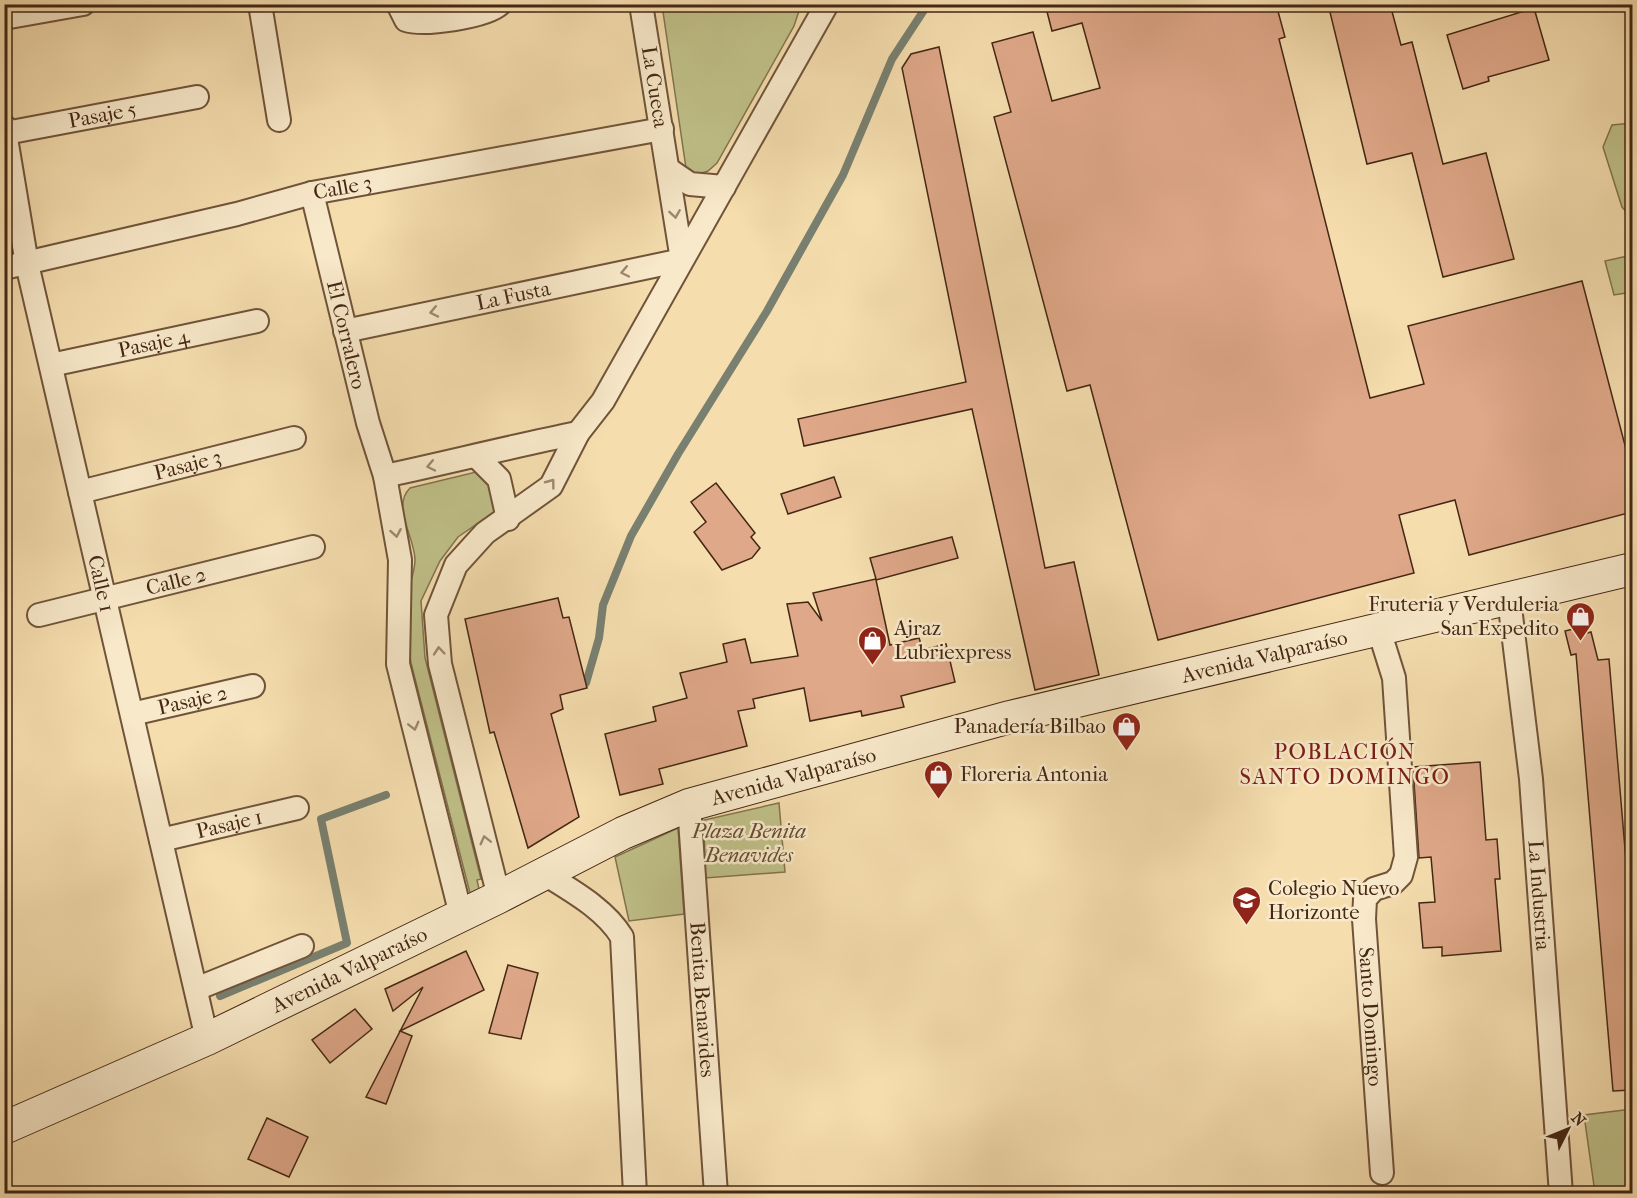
<svg xmlns="http://www.w3.org/2000/svg" width="1637" height="1198" viewBox="0 0 1637 1198" font-family="'IM FELL French Canon',serif">
<rect width="100%" height="100%" fill="#f5ddae"/>
<filter id="stains"><feTurbulence type="fractalNoise" baseFrequency=".00333" numOctaves="4"/><feColorMatrix values="0 0 0 0 .2 0 0 0 0 .09 0 0 0 0 .02 0 0 0 .5 -.17"/></filter>
<radialGradient id="worn" r=".72"><stop offset=".6" stop-color="#630" stop-opacity="0"/><stop offset="1" stop-color="#630" stop-opacity=".3"/></radialGradient>
<g fill="#c0c088" stroke="#82744e" stroke-width="1.5">
<path d="M662,5H801L794,26L717,163L708,171L695,175L686,168Z"/>
<path d="M1632,123V218L1622,207L1603,147L1612,125Z"/>
<path d="M1632,255V292L1614,295L1605,261Z"/>
<path d="M476,472L492,485L500,508L458,537L440,561L421,601L425,658L481,879L477,880L479,889L470,893L411,663C407,640 405,619 407,597C409,585 415,572 415,560C415,537 391,507 410,488Z"/>
<path d="M779,803L785,872L705,878L704,820Z"/>
<path d="M678,828L684,914L629,921L615,857Z"/>
<path d="M1632,1109V1189L1595,1193L1584,1115Z"/>
</g>
<g fill="none" stroke-linecap="round" stroke-linejoin="round">
<g stroke="#798070" stroke-width="8">
<path d="M579,686L586,683L599,638L603,605L631,536L678,454L767,311L843,175L892,59L928,4"/>
<path d="M220,996L347,943L321,819L386,795"/>
</g>
</g>
<g fill="#dfa889" stroke="#442714" stroke-width="1.5">
<path d="M1045,4H1276L1285,37L1279,39L1370,398L1424,384L1408,326L1582,281L1632,472V512L1469,555L1455,500L1399,515L1414,573L1158,640L1090,385L1067,391L994,117L1011,112L992,43L1033,32L1052,101L1100,88L1082,23L1052,31Z"/>
<path d="M1328,4H1390L1401,45L1412,42L1443,164L1486,153L1514,259L1443,277L1412,153L1367,164Z"/>
<path d="M1534,8L1549,60L1488,77L1489,81L1463,89L1447,35Z"/>
<path d="M939,47L1045,568L1074,562L1099,675L1035,690L972,409L804,446L798,419L966,382L902,68L911,54Z"/>
<path d="M834,477L841,497L788,514L781,494Z"/>
<path d="M716,483L755,533L751,537L760,548L752,558L722,570L694,532L706,522L691,502Z"/>
<path d="M952,537L958,558L876,580L890,645L919,638L923,650L946,644L955,682L901,696L904,707L862,716L861,711L810,721L804,688L753,699L755,708L738,711L747,746L659,769L663,784L620,795L605,734L656,721L653,707L687,698L680,673L727,662L723,644L745,639L751,663L798,656L787,604L808,602L822,621L813,593L876,579L870,558Z"/>
<path d="M558,598L563,618L569,617L587,688L560,695L563,709L551,714L579,817L528,848L494,732L490,733L465,619Z"/>
<path d="M1585,626L1587,633L1591,632L1598,660L1609,659L1632,932V1090L1613,1091L1576,654L1571,655L1565,631Z"/>
<path d="M1480,762L1486,840L1497,839L1500,879H1495L1501,951L1442,956V947L1423,948L1419,903L1435,902L1431,857L1419,858L1413,767Z"/>
<path d="M466,951L484,990L400,1031L412,1036L386,1104L366,1097L423,987L393,1011L385,989Z"/>
<path d="M508,965L538,973L521,1039L489,1033Z"/>
<path d="M355,1009L372,1029L330,1063L312,1040Z"/>
<path d="M267,1118L308,1137L289,1177L248,1159Z"/>
</g>
<g fill="none" stroke-linecap="round" stroke-linejoin="round">
<defs>
<g id="street">
<path d="M260,4L279,120"/>
<path d="M398,4L406,20C424,26 486,17 500,4"/>
<path d="M4,18L83,4"/>
<path id="s1" d="M4,126L27,264L207,1039"/>
<path id="s2" d="M6,133L197,97"/>
<path d="M668,169L690,184L724,187"/>
<path id="s3" d="M312,193L368,423L385,476L400,560L398,664L461,915"/>
<path id="s4" d="M4,268L237,214L312,193L662,129"/>
<path id="s5" d="M345,331L682,260L641,4"/>
<path id="s6" d="M51,365L257,321"/>
<path d="M477,457L499,479L508,519"/>
<path d="M385,476C450,462 513,446 578,433"/>
<path id="s7" d="M80,492L294,438"/>
<path id="s8" d="M1509,599L1531,779L1561,1194"/>
<path id="s9" d="M39,615L313,547"/>
<path id="s10" d="M1379,630L1394,678L1406,857L1401,875L1393,883L1374,889L1365,899L1364,919L1382,1173"/>
<path id="s11" d="M132,714L253,686"/>
<path id="s12" d="M689,805L716,1194"/>
<path id="s13" d="M161,840L297,808"/>
<path d="M545,874C572,891 605,909 622,937L635,1194"/>
<path d="M499,897L440,664L436,615L456,565L485,533L551,486L578,433L603,401L827,4"/>
<path d="M196,989L302,946"/>
</g>
<g id="secondary">
<path id="s14" d="M4,1128L207,1039L499,897L623,833L689,805L1010,717L1632,569"/>
</g>
</defs>
<use href="#street" stroke="#70543a" stroke-width="26"/>
<use href="#secondary" stroke="#442714" stroke-width="34"/>
<use href="#street" stroke="#f8e9ca" stroke-width="22"/>
<use href="#secondary" stroke="#f8e9ca" stroke-width="32"/>
</g>
<defs><path id="oneway-chevron" d="M-2-3.5L2.5 0L-2 3.5" fill="none" stroke-width="1.6" stroke-linecap="round" stroke-linejoin="round" transform="scale(1.5)"/></defs>
<g stroke="#9e886f">
<use href="#oneway-chevron" transform="translate(675 214) rotate(81)"/>
<use href="#oneway-chevron" transform="translate(625 272) rotate(168)"/>
<use href="#oneway-chevron" transform="translate(434 312) rotate(168)"/>
<use href="#oneway-chevron" transform="translate(431 466) rotate(168)"/>
<use href="#oneway-chevron" transform="translate(551 483) rotate(-53)"/>
<use href="#oneway-chevron" transform="translate(396 533) rotate(80)"/>
<use href="#oneway-chevron" transform="translate(439 651) rotate(-95)"/>
<use href="#oneway-chevron" transform="translate(414 726) rotate(76)"/>
<use href="#oneway-chevron" transform="translate(485 840) rotate(-104)"/>
</g>
<defs>
<symbol id="shop-pin" viewBox="-11 -11 22 30"><path d="M0 17L-7.5 6A9.5 9.5 0 1 1 7.5 6Z" fill="#8f2418" stroke="#f8e9ca"/><path d="M-5-2.5h2.3a2.7 3.5 0 0 1 5.4 0H5L5.5 6h-11ZM-1.5-2.5h3a1.5 2.3 0 0 0-3 0Z" fill="#fff"/></symbol>
<symbol id="school-pin" viewBox="-11 -11 22 30"><path d="M0 17L-7.5 6A9.5 9.5 0 1 1 7.5 6Z" fill="#8f2418" stroke="#f8e9ca"/><path d="M0-5L7-2L0 1L-7-2ZM-4 1L0 2.5L4 1V4Q0 6-4 4Z" fill="#fff"/></symbol>
</defs>
<g fill-rule="evenodd">
<use href="#shop-pin" x="1564" y="600" width="33" height="45"/>
<use href="#shop-pin" x="856" y="624" width="33" height="45"/>
<use href="#shop-pin" x="1110" y="710" width="33" height="45"/>
<use href="#shop-pin" x="922" y="758" width="33" height="45"/>
<use href="#school-pin" x="1230" y="884" width="33" height="45"/>
</g>
<g text-anchor="middle" stroke-width="5" stroke-linejoin="round" paint-order="stroke">
<g font-size="21" fill="#442714" stroke="#f8e9ca">
<text transform="translate(655 87) rotate(81)" y="7">La Cueca</text>
<text dy="7" stroke="none"><textPath href="#s2" startOffset="98">Pasaje 5</textPath></text>
<text dy="7" stroke="none"><textPath href="#s4" startOffset="348">Calle 3</textPath></text>
<text dy="7" stroke="none"><textPath href="#s5" startOffset="172">La Fusta</textPath></text>
<text dy="7" stroke="none"><textPath href="#s3" startOffset="146">El Corralero</textPath></text>
<text dy="7" stroke="none"><textPath href="#s6" startOffset="105">Pasaje 4</textPath></text>
<text dy="7" stroke="none"><textPath href="#s7" startOffset="111">Pasaje 3</textPath></text>
<text dy="7" stroke="none"><textPath href="#s9" startOffset="141">Calle 2</textPath></text>
<text dy="7" stroke="none"><textPath href="#s1" startOffset="468">Calle 1</textPath></text>
<text dy="7" stroke="none"><textPath href="#s14" startOffset="1352">Avenida Valparaíso</textPath></text>
<text dy="7" stroke="none"><textPath href="#s11" startOffset="62">Pasaje 2</textPath></text>
<text dy="7" stroke="none"><textPath href="#s14" startOffset="866">Avenida Valparaíso</textPath></text>
<text dy="7" stroke="none"><textPath href="#s13" startOffset="70">Pasaje 1</textPath></text>
<text dy="7" stroke="none"><textPath href="#s8" startOffset="298">La Industria</textPath></text>
<text dy="7" stroke="none"><textPath href="#s14" startOffset="380">Avenida Valparaíso</textPath></text>
<text dy="7" stroke="none"><textPath href="#s12" startOffset="195">Benita Benavides</textPath></text>
<text dy="7" stroke="none"><textPath href="#s10" startOffset="411">Santo Domingo</textPath></text>
</g>
<g font-size="21" fill="#442714" stroke="#f8e9ca" text-anchor="start">
<text x="1559" y="611" text-anchor="end">Fruteria y Verduleria<tspan x="1559" dy="24">San Expedito</tspan></text>
<text x="894" y="635">Ajraz<tspan x="894" dy="24">Lubriexpress</tspan></text>
<text x="1106" y="733" text-anchor="end">Panadería Bilbao</text>
<text x="960" y="781">Floreria Antonia</text>
<text x="1268" y="895">Colegio Nuevo<tspan x="1268" dy="24">Horizonte</tspan></text>
</g>
<g font-size="21" font-style="italic" fill="#634d31" stroke="#f8e9ca">
<text x="749" y="838">Plaza Benita<tspan x="749" dy="24">Benavides</tspan></text>
</g>
<g font-size="22" letter-spacing="1.5" fill="#7a1f14" stroke="#f8e9ca">
<text x="1345" y="759">POBLACIÓN<tspan x="1345" dy="25">SANTO DOMINGO</tspan></text>
</g>
</g>
<rect width="1637" height="1198" fill="none" stroke="#f5ddae" stroke-width="24"/>
<rect x="6" y="6" width="1625" height="1186" fill="none" stroke="#442714" stroke-width="3"/>
<rect x="12" y="12" width="1613" height="1174" fill="none" stroke="#442714" stroke-width="1.5"/>
<g transform="translate(1568 1129) rotate(47)" stroke="#f8e9ca" stroke-width="4.5" paint-order="stroke">
<path d="M0-4.5L10 22L0 15L-10 22Z" fill="#442714"/>
<text y="-9" font-size="16" font-weight="bold" text-anchor="middle" fill="#442714">N</text>
</g>
<rect width="100%" height="100%" filter="url(#stains)"/>
<rect width="100%" height="100%" fill="url(#worn)"/>
</svg>
